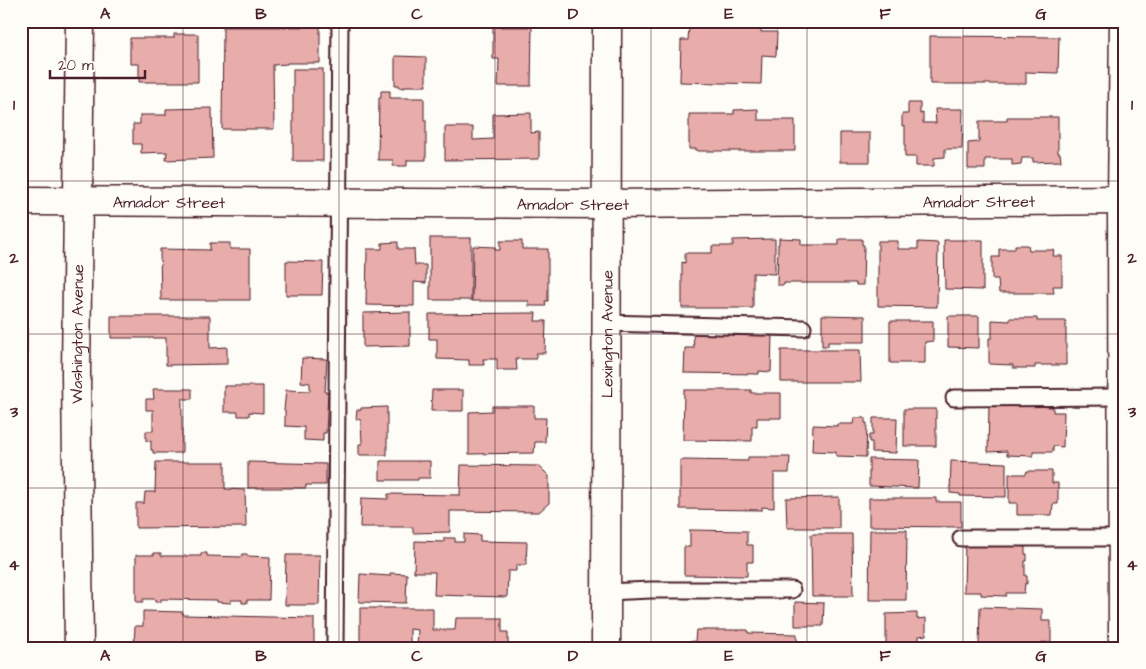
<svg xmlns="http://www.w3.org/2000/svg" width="1146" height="669" viewBox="0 0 1146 669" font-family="'Architects Daughter',sans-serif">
<rect width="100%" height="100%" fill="#fdfcf7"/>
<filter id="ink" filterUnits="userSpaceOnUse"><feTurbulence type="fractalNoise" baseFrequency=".02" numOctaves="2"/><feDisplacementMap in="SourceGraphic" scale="10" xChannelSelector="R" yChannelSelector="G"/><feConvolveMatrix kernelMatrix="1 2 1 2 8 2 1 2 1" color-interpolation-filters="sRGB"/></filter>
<g filter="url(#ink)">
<g fill="#e8adaa" stroke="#4a1f2b">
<rect x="1002" y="21" width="59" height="2"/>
<path d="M223,27H320V63H287V64L273,65L274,129H222Z"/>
<path d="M493,27H532L531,86H498L499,59H493Z"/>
<path d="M689,27L761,28V32H777L776,56L762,55L761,84L680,82L681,40H688Z"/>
<path d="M174,34H198V82H139V64H130V38H174Z"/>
<path d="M930,36L1059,37L1058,73L1026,72V84H930Z"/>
<path d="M395,56L426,57V86H405V88L399,87V85H395Z"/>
<rect x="293" y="69" width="30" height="92"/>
<path d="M381,91H390V98H424V120H426V160H407V166H393V160H378L379,98H381Z"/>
<path d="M908,103H920V114L923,113V123H936L935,109H963L962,149H945V157L934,158V166H916V157H905V125L902,126V114H908Z"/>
<path d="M212,108L213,158L166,160L167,152L141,153V144H133V124H140V115H166V109Z"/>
<path d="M758,109V120H795V151H697V149H689V114H734V110Z"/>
<path d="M531,113V133L539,132V159L445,160V127H473V140L493,139V114Z"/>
<path d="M1007,117H1058V153H1060L1061,161L1033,162V158H1022L1021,164L1012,165V159H985V169H968V143L979,142V121H1007Z"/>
<rect x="840" y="133" width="30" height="29"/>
<rect x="430" y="238" width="41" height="62"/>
<path d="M779,238L801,239V245H839V239H862V245H864L863,285H856V283H784V285H777L778,244H779Z"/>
<path d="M775,239V274L753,273V308H682V262L685,263V253H712V246H733V240Z"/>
<path d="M944,240H983V290L945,289Z"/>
<path d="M500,241H522V249H548V301H545L546,306H529V301H472L473,246L495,247V250H500Z"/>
<path d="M878,241H898V249H918V242L938,243L937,307L878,306Z"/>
<path d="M398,242V249H414L415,265H426V283L414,282V306L366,305L367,249H382V243Z"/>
<path d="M210,243H230V249H250V300H161L160,249L210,250Z"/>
<path d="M1015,245H1028L1029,250H1054L1053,256H1062V286H1053L1054,293H999L998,279H992V257H999V249H1015Z"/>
<path d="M286,261L323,262L322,295H286Z"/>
<path d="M410,312V346L363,347V313Z"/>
<path d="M536,313L535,321H546L545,353H536V359H516L517,370H497V359H483L484,365H469V360L437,359V339H429V314Z"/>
<path d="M822,315L865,316V342H828V346H822Z"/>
<path d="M111,316H210V348L227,347V364L166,365V338H111Z"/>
<path d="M948,316H979V348L948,347Z"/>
<path d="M1010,318H1037V321H1066V365H1035V368H1013V365L989,364V338H992V320L1010,321Z"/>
<rect x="21" y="320" width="6" height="48"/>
<path d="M890,321H933V341L925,342V363H890Z"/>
<path d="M693,334L772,335L771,372L759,371V374L684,373L685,348H694Z"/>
<path d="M781,350H860L861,382H781Z"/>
<path d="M302,358L327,359L325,392H328L326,433H323V441L304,440V427L285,426V410H284L286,390L310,391V383L301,382Z"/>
<path d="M224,386H263V413L249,412V416H238V412H224Z"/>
<path d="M153,389H192V399H182V453H153V450H151V441H146V431H153V410H146V399H154Z"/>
<path d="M432,390H463V411H431Z"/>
<path d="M684,390H751V393H781V418H757V426H752V441L683,440Z"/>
<path d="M1033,402V406L1053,407V412H1064L1063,447L1053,446V452H1033V456L1007,455V451L988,452L989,405L1011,406V403Z"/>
<path d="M492,406H534V418H546L545,442H535L534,453L469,454V412L492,411Z"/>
<path d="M387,407V455H359V444H362L361,420L356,419L357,410H361V408Z"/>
<rect x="904" y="409" width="32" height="37"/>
<path d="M854,418H865V423H867L866,457L836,456V452L812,451L813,425L837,426V424H853Z"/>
<path d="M873,418H897L896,453L872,452V442H869V435H873Z"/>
<path d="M748,457H790L789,473H774V508L762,507V510L680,509V460L748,461Z"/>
<path d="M869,459L919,460L918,488L869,486Z"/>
<path d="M380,461H430V478H418V480H380Z"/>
<path d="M951,461L1006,463V497L960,496V494L950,493Z"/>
<path d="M156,462H225V489L245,490L246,527L136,528V503H144L145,492H155Z"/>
<path d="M248,462L326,464V485H306V488H248Z"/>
<path d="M461,465L539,466L549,476V503L539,512L450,511V532L413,533V527H360L361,498L388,499V494L460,495Z"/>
<path d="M1027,471H1052V483H1058V504H1053L1052,515H1017V503H1009V474H1026Z"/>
<path d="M839,497V528H787L786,498Z"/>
<path d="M869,498H936V502H961V527L869,526Z"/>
<path d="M690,530L747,531V545H753V562H747V576L684,575V547H690Z"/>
<path d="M870,530H907L906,600H869Z"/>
<path d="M464,534L480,535V541L527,542L526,565H516V571H508L507,597L434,595L435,572H414L415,541L444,542V538H455V542H464Z"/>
<path d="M811,534H852L853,596H812Z"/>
<path d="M965,543H1025V554H1027V561H1025V576H1027V584L1025,583L1024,593H1006V596L981,595V592H964Z"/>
<path d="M154,553H161V556H201V553H207V556L242,557V554H247V556L270,557L269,600H247V603H242V600H231V603L217,602V600L161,599V602H155V599H143V602H136V555H154Z"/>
<path d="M286,555H320L319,605H285Z"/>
<path d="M390,573L407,574L406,603L359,602L360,574L390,576Z"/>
<path d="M795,602L824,603L823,626H795Z"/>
<path d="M980,607L1042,609V621H1051V643L1042,642V648L979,647Z"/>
<path d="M360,608H433V630H455L456,618H502V632H508V648H417L418,630L410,629V648H360Z"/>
<path d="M143,611L183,612V615L314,618V648L134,647L135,626H143Z"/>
<path d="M917,613V619L926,618V635L919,636V643L916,642V648H895V644H886V614Z"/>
<path d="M696,630H748V633L797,634V648H688V642L695,641Z"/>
</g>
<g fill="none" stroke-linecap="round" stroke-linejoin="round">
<defs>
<g id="lane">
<path d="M605,323L803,328"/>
<path d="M954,398L1122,397"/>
<path d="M961,538H1122"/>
<path d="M606,592L651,590H792"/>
<path d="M335,648L340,21"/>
</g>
<g id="street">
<path id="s1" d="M21,201L605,204L1125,200"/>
<path id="s2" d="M79,648L76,374L80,21"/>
<path d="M1123,648L1122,200L1124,21"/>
</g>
<g id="secondary">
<path id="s3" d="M606,648L607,21"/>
</g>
</defs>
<use href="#lane" stroke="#4a1f2b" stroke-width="19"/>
<use href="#street" stroke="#4a1f2b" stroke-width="31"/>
<use href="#secondary" stroke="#4a1f2b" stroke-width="31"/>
<use href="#lane" stroke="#fdfcf7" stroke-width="15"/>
<use href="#street" stroke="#fdfcf7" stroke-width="28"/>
<use href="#secondary" stroke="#fdfcf7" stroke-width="28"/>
</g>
</g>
<path fill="none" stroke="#4a1f2b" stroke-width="1" stroke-opacity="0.55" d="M183,21V648M339,21V648M495,21V648M651,21V648M807,21V648M963,21V648M21,181H1125M21,334H1125M21,488H1125"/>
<g text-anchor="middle" stroke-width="4.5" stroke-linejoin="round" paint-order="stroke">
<g font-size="16" fill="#4a1f2b" stroke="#fdfcf7">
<text dy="6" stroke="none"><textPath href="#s1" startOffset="148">Amador Street</textPath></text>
<text dy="6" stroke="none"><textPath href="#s1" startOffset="958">Amador Street</textPath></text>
<text dy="6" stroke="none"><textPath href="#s1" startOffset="552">Amador Street</textPath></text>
<text dy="6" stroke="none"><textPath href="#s2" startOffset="314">Washington Avenue</textPath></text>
<text dy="6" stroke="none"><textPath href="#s3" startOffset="314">Lexington Avenue</textPath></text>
</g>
</g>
<rect width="1146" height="669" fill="none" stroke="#fdfcf7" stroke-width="55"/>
<path d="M50 70v8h95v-8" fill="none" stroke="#4a1f2b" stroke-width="2.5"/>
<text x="58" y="70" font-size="15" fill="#4a1f2b" stroke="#fdfcf7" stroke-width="4" paint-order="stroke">20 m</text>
<rect x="28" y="28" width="1090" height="614" fill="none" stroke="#4a1f2b" stroke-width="2"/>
<g font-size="16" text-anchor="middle" font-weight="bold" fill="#4a1f2b">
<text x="105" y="19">A</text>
<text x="261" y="19">B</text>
<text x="417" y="19">C</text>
<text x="573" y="19">D</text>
<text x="729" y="19">E</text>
<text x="885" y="19">F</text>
<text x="1041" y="19">G</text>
<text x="14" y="110">1</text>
<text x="1132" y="110">1</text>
<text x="14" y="263">2</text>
<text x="1132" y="263">2</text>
<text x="14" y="417">3</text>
<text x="1132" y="417">3</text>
<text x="14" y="570">4</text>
<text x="1132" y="570">4</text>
<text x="105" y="661">A</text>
<text x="261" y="661">B</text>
<text x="417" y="661">C</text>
<text x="573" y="661">D</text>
<text x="729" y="661">E</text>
<text x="885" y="661">F</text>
<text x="1041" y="661">G</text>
</g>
</svg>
